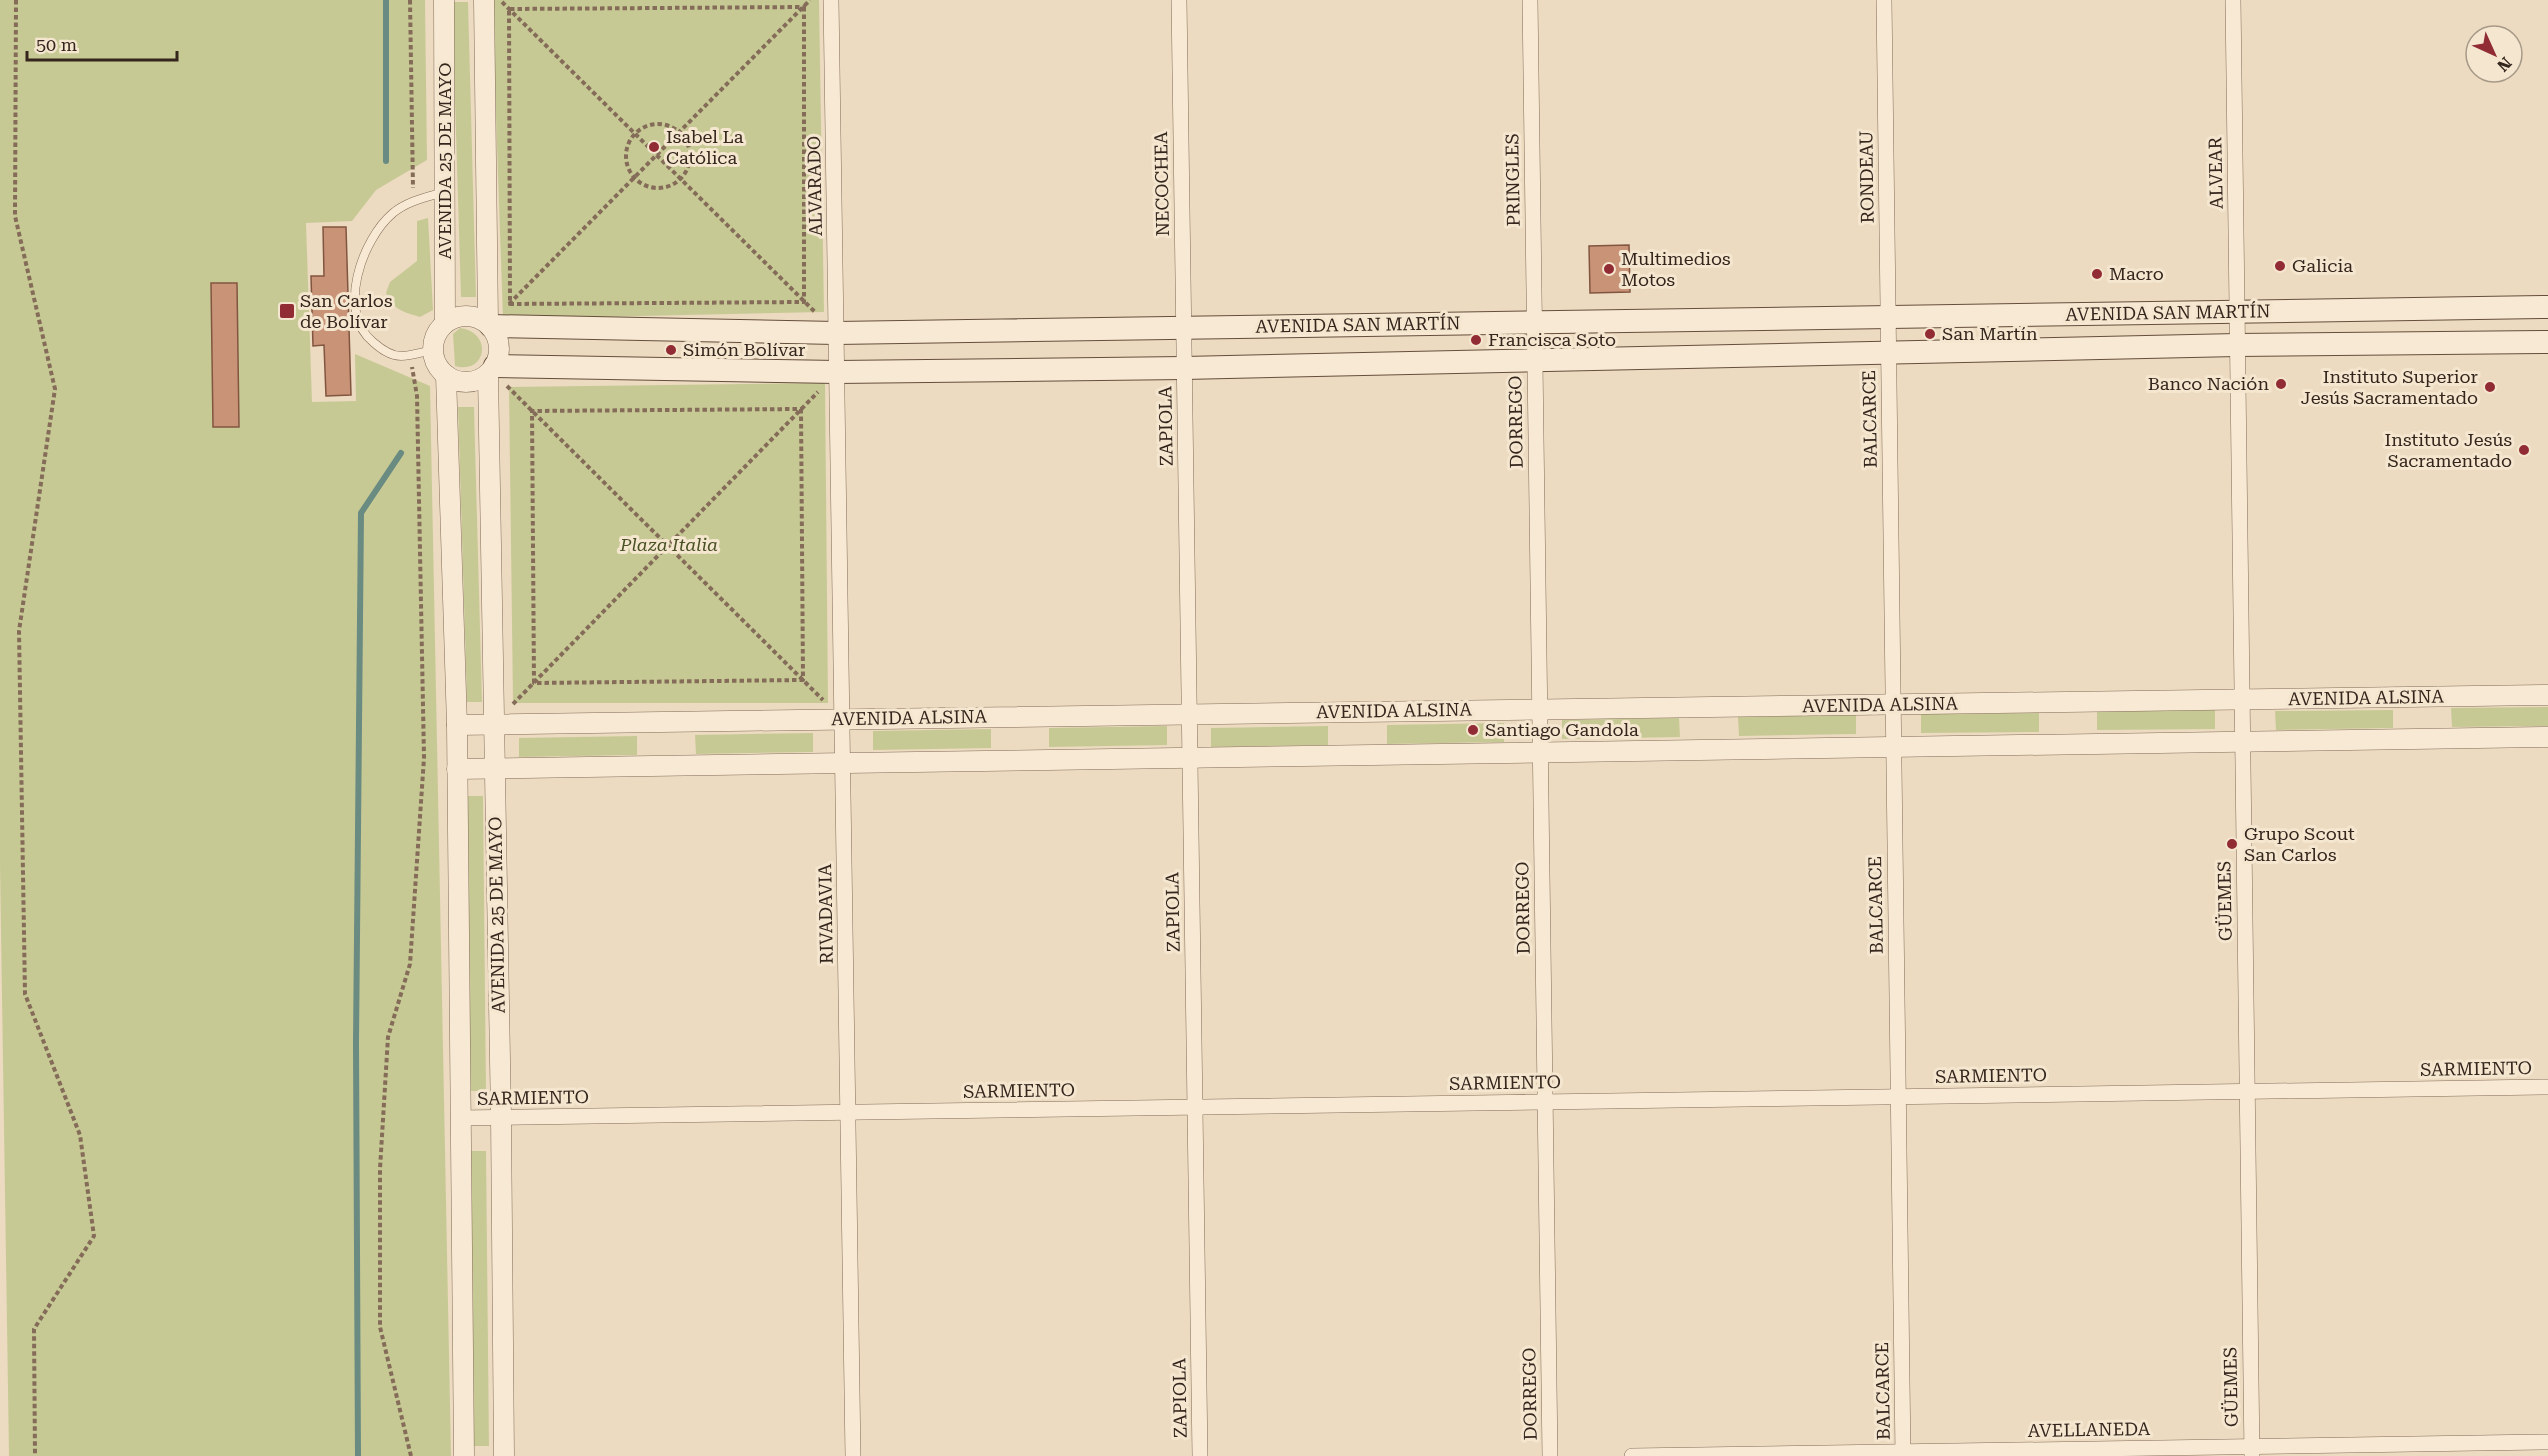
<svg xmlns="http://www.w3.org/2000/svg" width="2548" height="1456" viewBox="0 0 2548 1456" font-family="'Roboto Serif',serif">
<rect width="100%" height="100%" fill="#ecdbc0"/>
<g fill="#c7c995">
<path d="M0,0H425L427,160L376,190L352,221L306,223L312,402L356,401L355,354L430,386L451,1456H9L0,864Z"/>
<path d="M492,0H819L824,312L503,319Z"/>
<path d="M452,2H468L476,297H461Z"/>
<path d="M428,218L433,310L420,317C404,312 393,310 386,293L390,282L417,261V221Z"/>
<path d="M460,328C493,332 487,375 455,366L453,334Z"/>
<path d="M825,383L828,703H513L509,387Z"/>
<path d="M458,407H474L482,702H467Z"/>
<path d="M2548,707V726L2452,727L2451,708Z"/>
<path d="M2215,710V729L2097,730V711Z"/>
<path d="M2393,710V728L2276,730L2275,711Z"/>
<path d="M2039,713V732L1921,733V714Z"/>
<path d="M1856,715V734L1739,736L1738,717Z"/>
<path d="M1679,718L1680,737L1562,739V720Z"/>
<path d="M1504,723V742L1387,744V725Z"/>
<path d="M1167,726V745L1049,747V728Z"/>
<path d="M1328,726V745L1211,747V728Z"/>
<path d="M991,729V748L873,750V731Z"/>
<path d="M813,733V752L696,754L695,735Z"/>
<path d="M637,736V755L519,757V738Z"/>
<path d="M467,796H483L486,1091H470Z"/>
<path d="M470,1151H486L489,1446H474Z"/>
</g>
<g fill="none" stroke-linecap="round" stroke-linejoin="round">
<g stroke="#6a8b81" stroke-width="6">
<path d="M386,0V161"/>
<path d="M358,1456L356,1043L361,513L401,453"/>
</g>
</g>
<g fill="#c99377" stroke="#825540" stroke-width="1.5">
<path d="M323,227H346L351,395L326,396L324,345L313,346L311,276H324Z"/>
<path d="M1629,245L1630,292L1590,293L1589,246Z"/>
<path d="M211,283H237L239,427H213Z"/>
</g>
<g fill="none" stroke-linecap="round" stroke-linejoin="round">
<defs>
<path id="service" d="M433,350C423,352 411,356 401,356C390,356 381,349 373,342C336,312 362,239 393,213C407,201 427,197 444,192"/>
<g id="minor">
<path d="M831,0L853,1456"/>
<path d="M1179,0L1200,1456"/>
<path d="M1530,0L1550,1456"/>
<path d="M1884,0L1903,1456"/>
<path d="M2233,0L2252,1456"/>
<path d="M462,1118L2548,1087"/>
<path d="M1632,1456L2548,1442"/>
</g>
<g id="tertiary">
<path d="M444,0L445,323"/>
<path d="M484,0L488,322"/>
<circle cx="466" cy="349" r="33"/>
<path d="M488,374L501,1117L504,1456"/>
<path d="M446,375L457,725L464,1456"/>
<path d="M457,725L2548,695"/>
<path d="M457,769L2548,737"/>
</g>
<g id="secondary">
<path d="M491,326L836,333L2548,307"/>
<path d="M495,366L837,372L1184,368L2237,345L2548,342"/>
</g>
</defs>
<use href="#service" stroke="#846c59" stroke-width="9"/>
<use href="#minor" stroke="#846c59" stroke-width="16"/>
<use href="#tertiary" stroke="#846c59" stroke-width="21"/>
<use href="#secondary" stroke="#664e3c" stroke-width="24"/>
<g stroke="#846c59" stroke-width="4" stroke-dasharray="4.5 3" stroke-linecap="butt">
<path d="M16,0L15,216L55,389L19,631L25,994L80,1135L94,1236L34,1329L35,1456"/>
<path d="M410,0L413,188"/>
<path d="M502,2L815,312"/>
<path d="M804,7V302L510,304L509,9Z"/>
<circle cx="658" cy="156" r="32"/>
<path d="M509,304L810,0"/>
<path d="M507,386L823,700"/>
<path d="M801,409L803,680L534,683L532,411Z"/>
<path d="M513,704L818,392"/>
<path d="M411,1456L380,1327V1169L388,1037L410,964L424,758L417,396L412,367"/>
</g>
<use href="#service" stroke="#f7e9d3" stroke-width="8"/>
<use href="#minor" stroke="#f7e9d3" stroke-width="15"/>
<use href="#tertiary" stroke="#f7e9d3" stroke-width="20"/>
<use href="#secondary" stroke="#f7e9d3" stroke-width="22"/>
</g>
<g fill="#912b34" stroke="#f4e6cf" stroke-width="2">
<circle cx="654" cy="147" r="6"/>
<circle cx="2280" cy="266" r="6"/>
<circle cx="1609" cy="269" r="6"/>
<circle cx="2097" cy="274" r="6"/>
<rect x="279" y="303" width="16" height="16" rx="3"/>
<circle cx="1930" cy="334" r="6"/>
<circle cx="1476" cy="340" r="6"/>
<circle cx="671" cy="350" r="6"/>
<circle cx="2281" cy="384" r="6"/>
<circle cx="2490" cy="387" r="6"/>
<circle cx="2524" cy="450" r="6"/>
<circle cx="1473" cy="730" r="6"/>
<circle cx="2232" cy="844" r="6"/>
</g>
<g text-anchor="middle" stroke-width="6" stroke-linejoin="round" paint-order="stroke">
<g font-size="18" fill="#34261d" stroke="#f4e6cf" text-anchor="start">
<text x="666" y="143">Isabel La<tspan x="666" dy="21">Católica</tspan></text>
<text x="1621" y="265">Multimedios<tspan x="1621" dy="21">Motos</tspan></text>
<text x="2292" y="272">Galicia</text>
<text x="2109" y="280">Macro</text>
<text x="300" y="307">San Carlos<tspan x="300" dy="21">de Bolívar</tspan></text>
<text x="1942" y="340">San Martín</text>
<text x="1488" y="346">Francisca Soto</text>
<text x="683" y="356">Simón Bolívar</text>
<text x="2478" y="383" text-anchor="end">Instituto Superior<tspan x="2478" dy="21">Jesús Sacramentado</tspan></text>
<text x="2269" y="390" text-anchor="end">Banco Nación</text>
<text x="2512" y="446" text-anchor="end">Instituto Jesús<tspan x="2512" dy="21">Sacramentado</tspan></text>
<text x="1485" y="736">Santiago Gandola</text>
<text x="2244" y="840">Grupo Scout<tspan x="2244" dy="21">San Carlos</tspan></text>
</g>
<g font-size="18" fill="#34261d" stroke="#f4e6cf">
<text transform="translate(445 161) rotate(-90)" y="6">AVENIDA 25 DE MAYO</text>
<text transform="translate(2216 173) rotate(-91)" y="6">ALVEAR</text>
<text transform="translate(1867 177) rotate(-91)" y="6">RONDEAU</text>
<text transform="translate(1513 180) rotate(-91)" y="6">PRINGLES</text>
<text transform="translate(1162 184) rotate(-91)" y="6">NECOCHEA</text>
<text transform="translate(815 186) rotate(-91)" y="6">ALVARADO</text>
<text transform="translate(2168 313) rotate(-1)" y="6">AVENIDA SAN MARTÍN</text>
<text transform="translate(1358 325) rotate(-1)" y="6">AVENIDA SAN MARTÍN</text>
<text transform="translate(1870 419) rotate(-91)" y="6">BALCARCE</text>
<text transform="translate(1516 422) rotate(-91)" y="6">DORREGO</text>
<text transform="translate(1166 426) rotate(-91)" y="6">ZAPIOLA</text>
<text transform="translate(2366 698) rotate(-1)" y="6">AVENIDA ALSINA</text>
<text transform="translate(1880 705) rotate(-1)" y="6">AVENIDA ALSINA</text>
<text transform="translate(1394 711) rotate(-1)" y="6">AVENIDA ALSINA</text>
<text transform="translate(909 718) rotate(-1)" y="6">AVENIDA ALSINA</text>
<text transform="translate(2225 901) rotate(-91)" y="6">GÜEMES</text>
<text transform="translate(1876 905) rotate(-91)" y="6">BALCARCE</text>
<text transform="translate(1523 908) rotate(-91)" y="6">DORREGO</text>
<text transform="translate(1173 912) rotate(-91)" y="6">ZAPIOLA</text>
<text transform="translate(826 914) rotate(-91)" y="6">RIVADAVIA</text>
<text transform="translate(497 915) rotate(-91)" y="6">AVENIDA 25 DE MAYO</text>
<text transform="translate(2476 1069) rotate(-1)" y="6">SARMIENTO</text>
<text transform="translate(1991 1076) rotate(-1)" y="6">SARMIENTO</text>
<text transform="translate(1505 1083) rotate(-1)" y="6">SARMIENTO</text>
<text transform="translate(1019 1091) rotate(-1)" y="6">SARMIENTO</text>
<text transform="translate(533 1098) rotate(-1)" y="6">SARMIENTO</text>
<text transform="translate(2231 1387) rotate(-91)" y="6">GÜEMES</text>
<text transform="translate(1883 1391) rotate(-91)" y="6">BALCARCE</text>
<text transform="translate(1530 1394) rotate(-91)" y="6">DORREGO</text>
<text transform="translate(1180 1398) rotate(-91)" y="6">ZAPIOLA</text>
<text transform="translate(2089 1430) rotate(-1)" y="6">AVELLANEDA</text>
</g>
<g font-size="18" font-style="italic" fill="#485024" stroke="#f4e6cf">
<text x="669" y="551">Plaza Italia</text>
</g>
</g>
<g transform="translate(2494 54) rotate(135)"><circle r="28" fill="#f4e6cf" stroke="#a79988" stroke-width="1.5"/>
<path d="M0-4.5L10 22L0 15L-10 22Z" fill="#912b34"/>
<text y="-9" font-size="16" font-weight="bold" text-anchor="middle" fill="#34261d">N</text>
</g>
<path d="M27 51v9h150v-9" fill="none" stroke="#34261d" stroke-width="3"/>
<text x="36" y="51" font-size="18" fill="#34261d" stroke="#f4e6cf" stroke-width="4.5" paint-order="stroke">50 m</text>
</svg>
